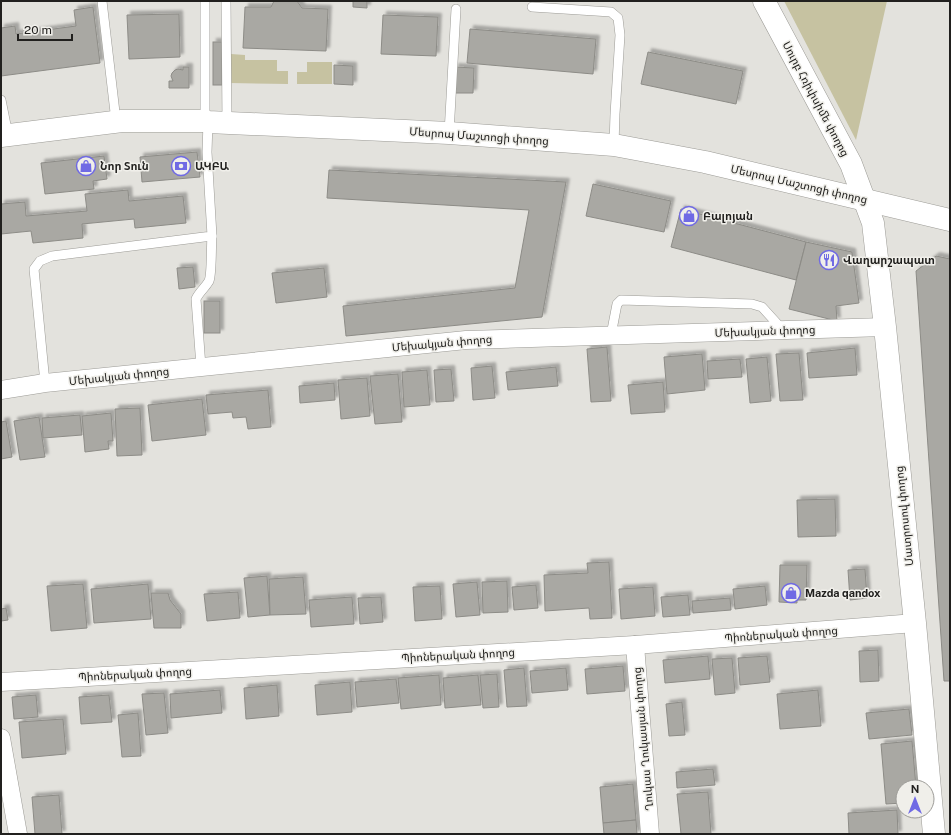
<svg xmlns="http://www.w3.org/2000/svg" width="951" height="835" viewBox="0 0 951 835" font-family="'Public Sans','Noto Sans Armenian',sans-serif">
<defs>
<filter id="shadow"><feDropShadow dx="3.5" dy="-3.5" stdDeviation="1" flood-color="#0004"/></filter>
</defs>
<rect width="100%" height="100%" fill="#e3e2dd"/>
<g fill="#c6c2a1">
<path d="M784,1H887L856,140Z"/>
<path d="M231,54L245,55V60H277V71H288V84L230,83Z"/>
<path d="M307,62H332V84H297V72H307Z"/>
</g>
<g fill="#a9a8a3" stroke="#8d8c87" filter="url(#shadow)">
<path d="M274,1H297L302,8L328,9L326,51L243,48L245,7H271Z"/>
<path d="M353,1H367V8L353,7Z"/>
<path d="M93,7L100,63L1,76V28L15,26L16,34L76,26L74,10Z"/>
<path d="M179,14L180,57L129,59L127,15Z"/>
<path d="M383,15L438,17L436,56L381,54Z"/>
<path d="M470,29L596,39L593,74L467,63Z"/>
<rect x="213" y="42" width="9" height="43"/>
<path d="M648,52L743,71L736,104L641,84Z"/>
<path d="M334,65L353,66V85L334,84Z"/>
<path d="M183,67H189V88H169V81H173L171,76L172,73L175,70L178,69L183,70Z"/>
<path d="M455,67L474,68L473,93H455Z"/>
<path d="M197,152L200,177L142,182L140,157Z"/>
<path d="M104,156L107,179L93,181L94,189L45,194L41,163Z"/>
<path d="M329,170L566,182L542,317L346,336L343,306L515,288L529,210L327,198Z"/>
<path d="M593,184L671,201L664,232L586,216Z"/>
<path d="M128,190L129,201L183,196L186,223L135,228L134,219L82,224L83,238L33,243L31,231L1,234V204L25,202L26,216L87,211L85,194Z"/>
<path d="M681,209L806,242L796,280L671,247Z"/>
<path d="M806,242L852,252L859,303L836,306L837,321L789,309Z"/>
<path d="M936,256L950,259V681H944L916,271Z"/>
<path d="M193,267L195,287L179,289L177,268Z"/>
<path d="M324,268L327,297L276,303L272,273Z"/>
<rect x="204" y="301" width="16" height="32"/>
<path d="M607,347L611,401L591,402L587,349Z"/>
<path d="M855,348L857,375L809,378L807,353Z"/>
<path d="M799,353L803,400L780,401L776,354Z"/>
<path d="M702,354L705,390L667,394L664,357Z"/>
<path d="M767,357L771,401L750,403L746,359Z"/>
<path d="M740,359L742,377L708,379L707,361Z"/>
<path d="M492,366L495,398L473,400L471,368Z"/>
<path d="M556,367L558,386L508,390L506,372Z"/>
<path d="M451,369L454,401L436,402L434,370Z"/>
<path d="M427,370L430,405L404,407L402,372Z"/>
<path d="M398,374L402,422L375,424L370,376Z"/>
<path d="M367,378L370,416L341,419L338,380Z"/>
<path d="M663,382L665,412L631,414L628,385Z"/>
<path d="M334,383L335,400L300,403L299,386Z"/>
<path d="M268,390L271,427L248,429L246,417L233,418L232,412L208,414L206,395Z"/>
<path d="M202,399L206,435L152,441L148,405Z"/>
<path d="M140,408L142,455L117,456L115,409Z"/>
<path d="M111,413L113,441H108L109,449L85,452L82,416Z"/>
<path d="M80,415L82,435L43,438L42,418Z"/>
<path d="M39,417L45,457L20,460L14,421Z"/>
<path d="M6,421L12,457L1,459V422Z"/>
<path d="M835,499L836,536L798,537L797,500Z"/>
<path d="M609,562L612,618L590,619L589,608L545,611L544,575L588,573L587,563Z"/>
<path d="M780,565H807L806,600H797V603L779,602Z"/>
<path d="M865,569L867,598L850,600L848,570Z"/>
<path d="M267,576L270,615L248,617L244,578Z"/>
<path d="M303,577L306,614L270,615L269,579Z"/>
<path d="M507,581L508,612L483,613L482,582Z"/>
<path d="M477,582L480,615L456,617L453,584Z"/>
<path d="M83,584L87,628L51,631L47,586Z"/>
<path d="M148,584L151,619L94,623L91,589Z"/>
<path d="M536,585L538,608L514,610L512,587Z"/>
<path d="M440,586L442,619L415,621L413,587Z"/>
<path d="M765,586L767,605L735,609L733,589Z"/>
<path d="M653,587L655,616L621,619L619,589Z"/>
<path d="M238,592L240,618L207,621L204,594Z"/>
<path d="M151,593H168L170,600L181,614V628H154Z"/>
<path d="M688,595L690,615L663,617L661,597Z"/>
<path d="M352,597L354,624L311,627L309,600Z"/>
<path d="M381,597L383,622L360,624L358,598Z"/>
<path d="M730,598L731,610L693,613L692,601Z"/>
<path d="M6,608L8,620L1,621V609Z"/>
<path d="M878,650L879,681L860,682L859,651Z"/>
<path d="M708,656L710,679L665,683L663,660Z"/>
<path d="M767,656L770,682L740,685L738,658Z"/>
<path d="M732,658L735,693L715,695L712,659Z"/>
<path d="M623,666L625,691L587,694L585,669Z"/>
<path d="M524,668L527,706L507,707L504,670Z"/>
<path d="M566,668L568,690L532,693L530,671Z"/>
<path d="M497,674L499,707L483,708L480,675Z"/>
<path d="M439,675L441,705L401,709L398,678Z"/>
<path d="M478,675L481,705L445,708L443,678Z"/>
<path d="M396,679L399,703L357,707L355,682Z"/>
<path d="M350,682L352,712L317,715L315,685Z"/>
<path d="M277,685L279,716L246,719L244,688Z"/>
<path d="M220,690L222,713L171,718L170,694Z"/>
<path d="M818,690L821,726L780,729L777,694Z"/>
<path d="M164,693L168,733L146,735L142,694Z"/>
<path d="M36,695L38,717L14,719L12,697Z"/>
<path d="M109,695L112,722L81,724L79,697Z"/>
<path d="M682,702L685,735L669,736L666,704Z"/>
<path d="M909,709L912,735L869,739L866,713Z"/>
<path d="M138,713L141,756L122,757L118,715Z"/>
<path d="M63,719L66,754L22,758L19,722Z"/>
<path d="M912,741L916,787H903V803L886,804L881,744Z"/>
<path d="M713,769L715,785L677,788L676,772Z"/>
<path d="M633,784L636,820L603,823L600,787Z"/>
<path d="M708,792L711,834H681L677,794Z"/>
<path d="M59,795L62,834H35L32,797Z"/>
<path d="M897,810L898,834H849L848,813Z"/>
<path d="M636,820L637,834H604L603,823Z"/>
</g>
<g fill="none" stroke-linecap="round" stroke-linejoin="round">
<defs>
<g id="service">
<path d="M102,1L116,121"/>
<path d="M226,1L227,123"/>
<path d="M532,7L611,12L618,18L620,35L615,114L614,145"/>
<path d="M1,100L8,135"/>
<path d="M205,121V1"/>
<path d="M449,133L456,9"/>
<path d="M611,335L617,304L621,300L752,304L762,307L782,329"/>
<path d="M201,367L196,299C199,292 205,288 209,281C212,274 211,246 212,236"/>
<path d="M45,383L34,269L40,261L52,256L212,236L207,152L208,122"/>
</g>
<g id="minor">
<path d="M1,390L45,383L466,340L885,327"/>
<path d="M635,645L650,834"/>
<path d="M1,682L635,645L915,623"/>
<path d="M1,738L18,834"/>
</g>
<path id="tertiary" d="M764,1L851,164L873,223L885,327L915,623L934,834"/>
<path id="primary" d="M1,136L122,121H205L208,122L449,133L614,145L705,162L950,220"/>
</defs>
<use href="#service" stroke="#9c9b96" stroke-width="10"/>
<use href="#minor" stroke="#9c9b96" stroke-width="19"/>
<use href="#tertiary" stroke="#9c9b96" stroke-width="23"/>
<use href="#primary" stroke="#9c9b96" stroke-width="23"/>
<use href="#service" stroke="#fff" stroke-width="9"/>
<use href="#minor" stroke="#fff" stroke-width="18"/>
<use href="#tertiary" stroke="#fff" stroke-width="22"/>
<use href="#primary" stroke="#fff" stroke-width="22"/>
</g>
<defs>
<symbol id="shop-ring" viewBox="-11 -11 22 22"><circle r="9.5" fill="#f0efea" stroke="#706ae4" stroke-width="1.5"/><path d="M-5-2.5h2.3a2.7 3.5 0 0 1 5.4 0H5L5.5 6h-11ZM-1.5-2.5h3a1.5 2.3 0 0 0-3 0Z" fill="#706ae4"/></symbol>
<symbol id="bank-ring" viewBox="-11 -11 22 22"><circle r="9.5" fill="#f0efea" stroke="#706ae4" stroke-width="1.5"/><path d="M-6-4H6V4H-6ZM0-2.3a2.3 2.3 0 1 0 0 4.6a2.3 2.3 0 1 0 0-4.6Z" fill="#706ae4"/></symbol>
<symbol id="restaurant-ring" viewBox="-11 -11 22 22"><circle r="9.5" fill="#f0efea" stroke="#706ae4" stroke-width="1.5"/><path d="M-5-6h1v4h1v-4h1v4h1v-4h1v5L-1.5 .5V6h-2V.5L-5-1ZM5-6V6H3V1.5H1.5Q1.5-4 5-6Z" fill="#706ae4"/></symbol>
</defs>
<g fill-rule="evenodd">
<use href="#shop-ring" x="75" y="155" width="22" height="22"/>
<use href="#bank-ring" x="170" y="155" width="22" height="22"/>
<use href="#shop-ring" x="678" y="205" width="22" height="22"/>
<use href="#restaurant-ring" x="818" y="249" width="22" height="22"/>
<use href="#shop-ring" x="780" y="582" width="22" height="22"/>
</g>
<g text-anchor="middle" stroke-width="3" stroke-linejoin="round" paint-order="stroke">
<g font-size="11" fill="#21201e" stroke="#f0efea">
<text transform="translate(816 99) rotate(62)" y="4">Սուրբ Հռիփսիմե փողոց</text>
<text transform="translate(479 136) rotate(4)" y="4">Մեսրոպ Մաշտոցի փողոց</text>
<text transform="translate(799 184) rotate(13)" y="4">Մեսրոպ Մաշտոցի փողոց</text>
<text transform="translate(765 331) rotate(-2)" y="4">Մեխակյան փողոց</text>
<text transform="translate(442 343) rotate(-5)" y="4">Մեխակյան փողոց</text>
<text transform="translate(119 376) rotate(-6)" y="4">Մեխակյան փողոց</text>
<text transform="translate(904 516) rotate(-96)" y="4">Մատրոսով փողոց</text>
<text transform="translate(781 634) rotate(-4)" y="4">Պիոներական փողոց</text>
<text transform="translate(458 655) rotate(-3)" y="4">Պիոներական փողոց</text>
<text transform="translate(135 674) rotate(-3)" y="4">Պիոներական փողոց</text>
<text transform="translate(643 739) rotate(-95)" y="4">Ղուկաս Ղուկասյան փողոց</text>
</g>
<g font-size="11" font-weight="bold" fill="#21201e" stroke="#f0efea" text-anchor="start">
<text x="100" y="170">Նոր Տուն</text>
<text x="195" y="170">ԱԿԲԱ</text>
<text x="703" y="220">Բալոյան</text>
<text x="843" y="264">Վաղարշապատ</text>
<text x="805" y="597">Mazda qandox</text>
</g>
</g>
<rect width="951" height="835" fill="none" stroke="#21201e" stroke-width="4"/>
<g transform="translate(915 799)"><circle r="19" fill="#f0efea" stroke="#9d9c98"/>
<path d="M0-3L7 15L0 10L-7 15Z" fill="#706ae4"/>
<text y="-6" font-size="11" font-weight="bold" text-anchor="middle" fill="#21201e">N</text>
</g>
<path d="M18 34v6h54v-6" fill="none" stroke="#21201e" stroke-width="2"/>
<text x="24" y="34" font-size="12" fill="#21201e" stroke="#f0efea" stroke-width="3" paint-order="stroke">20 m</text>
</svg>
